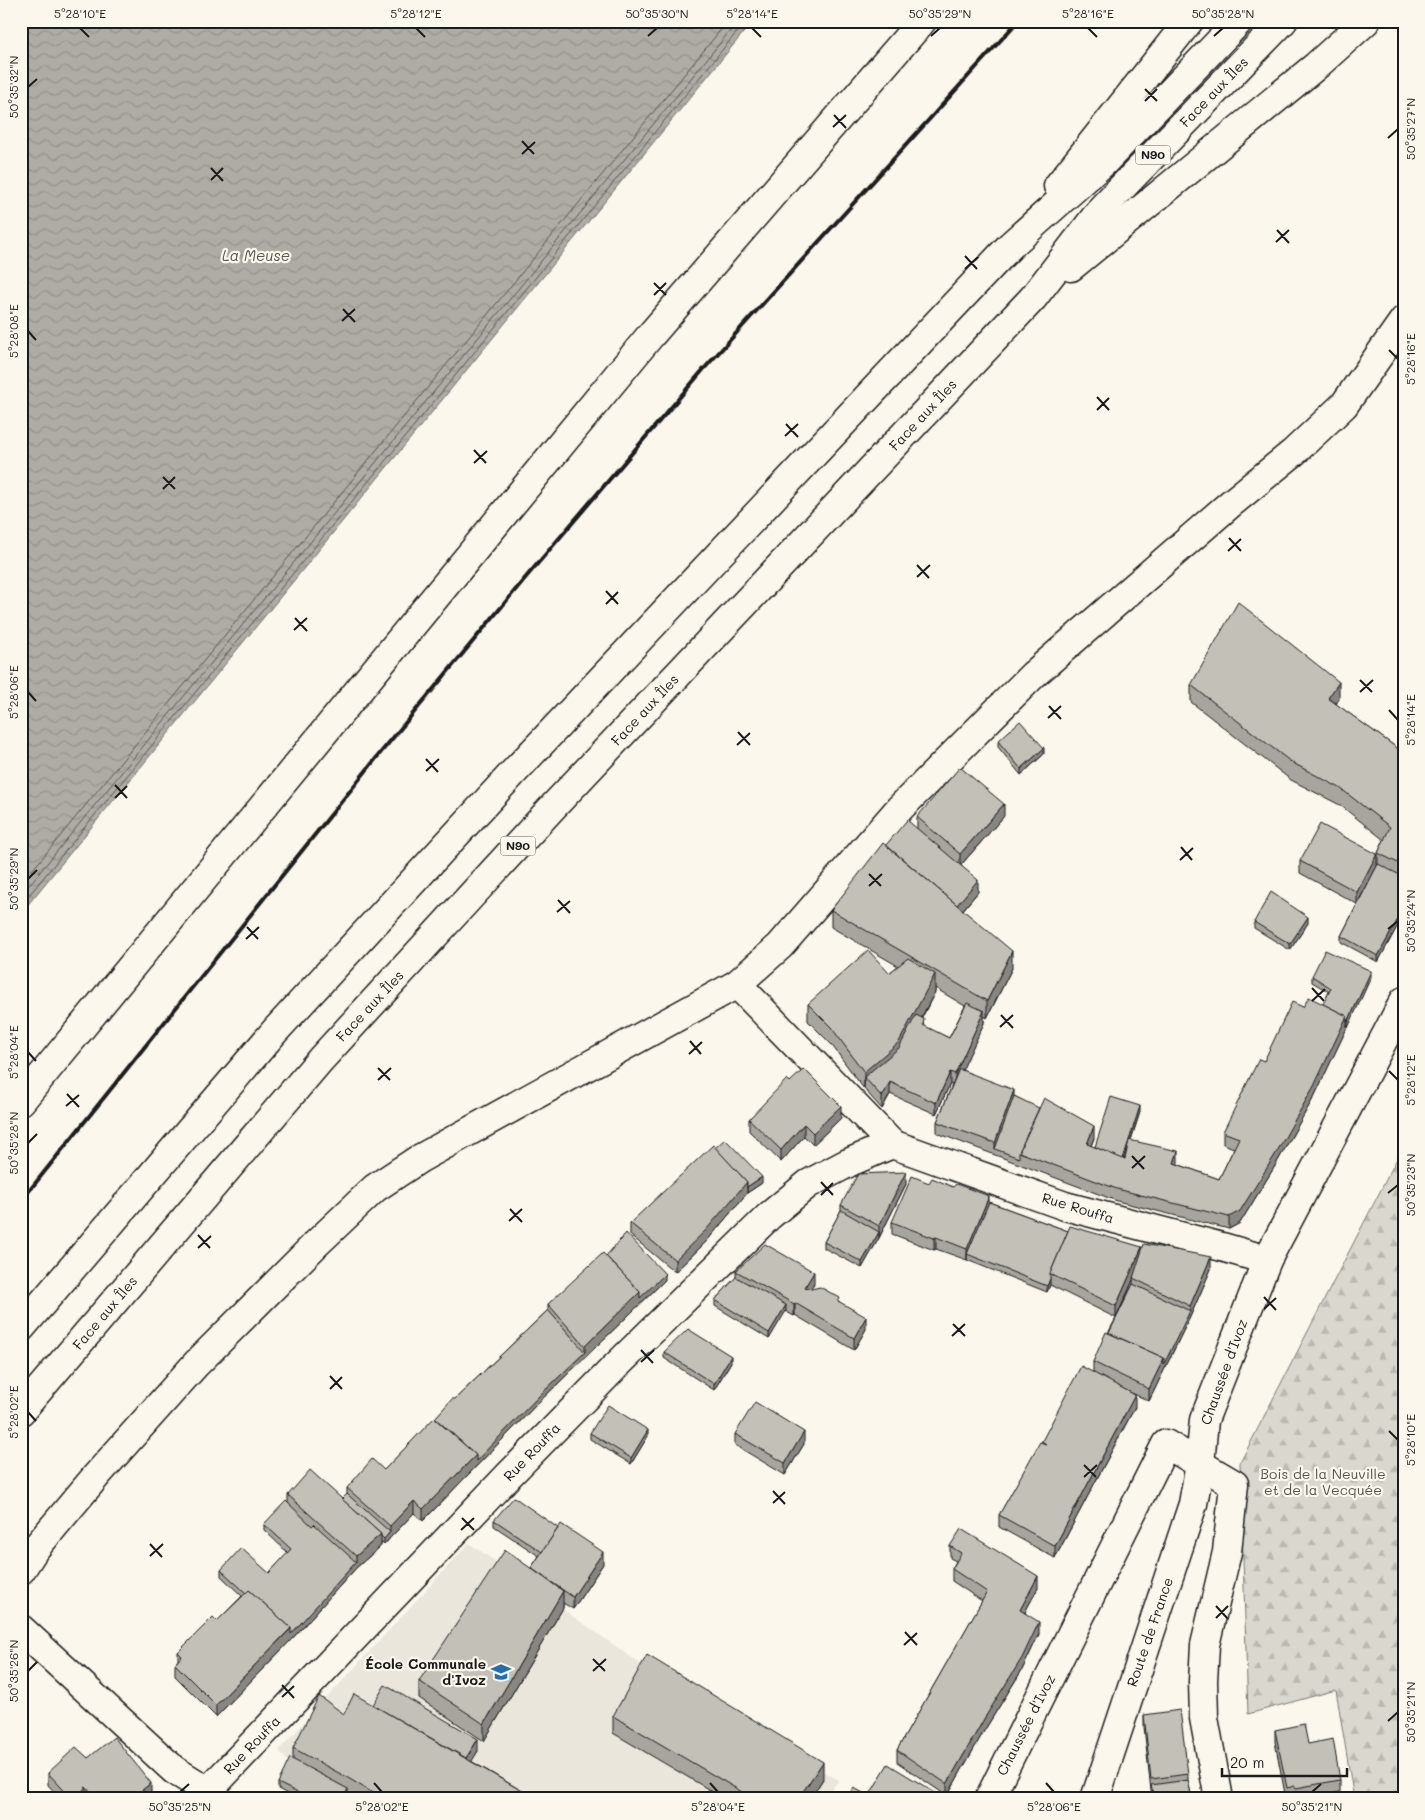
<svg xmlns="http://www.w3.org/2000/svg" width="1425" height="1820" viewBox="0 0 1425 1820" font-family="Mali,sans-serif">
<defs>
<pattern id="forest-firs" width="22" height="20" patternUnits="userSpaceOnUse" patternTransform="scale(1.25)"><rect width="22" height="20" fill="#dad7ce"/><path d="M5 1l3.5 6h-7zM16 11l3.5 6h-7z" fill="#bab8b0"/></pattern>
<pattern id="water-waves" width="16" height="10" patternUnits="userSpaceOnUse" patternTransform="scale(1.25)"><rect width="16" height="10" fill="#afaca5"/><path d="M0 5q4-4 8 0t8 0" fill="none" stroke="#96938d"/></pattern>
</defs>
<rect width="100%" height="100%" fill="#fbf7ec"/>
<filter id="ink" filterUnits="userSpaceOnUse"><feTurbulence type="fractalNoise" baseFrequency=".02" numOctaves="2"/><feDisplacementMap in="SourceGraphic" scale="10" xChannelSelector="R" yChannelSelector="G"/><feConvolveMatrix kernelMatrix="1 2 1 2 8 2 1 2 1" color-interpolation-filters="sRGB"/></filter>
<g filter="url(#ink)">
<path fill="#eae6dc" d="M469,1543L689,1698L839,1780L825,1799H354L290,1764L279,1750Z"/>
<path fill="url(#forest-firs)" stroke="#7b7a75" d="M1404,1145V1799H1354L1336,1690L1248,1714L1240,1463Z"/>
<path fill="url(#water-waves)" stroke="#74726e" d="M21,21H753L21,913Z"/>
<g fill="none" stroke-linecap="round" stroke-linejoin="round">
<g stroke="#575653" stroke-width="1">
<path d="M21,884L728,21"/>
<path d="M21,895L738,21"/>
<path d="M21,905L746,21"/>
</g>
<defs>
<g id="minor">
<path d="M737,984L892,1144"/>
<path d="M21,1101L650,336L922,21"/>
<path d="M1200,1464L1234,1484L1227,1552L1205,1645L1203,1681L1204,1718L1219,1799"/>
<path d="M21,1570L34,1550L97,1475L196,1364L317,1243L375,1188L419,1159L737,984L780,946L900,808L1033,675L1229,505L1294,452L1344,405L1404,320"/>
<path d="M21,1629L174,1770L208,1791L198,1799"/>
<path d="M213,1799L208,1791L509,1475L614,1368L769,1216L808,1184L848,1163L892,1144L1065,1206L1222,1247L1267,1260"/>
</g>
<g id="major">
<path d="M989,1799L1166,1444L1200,1464"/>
<path d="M1095,1799L1193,1504L1200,1464L1204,1420L1267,1260L1404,1001"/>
</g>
<g id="highway">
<path d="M1058,186L1189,21"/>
<path d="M1071,267L1316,66L1366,21"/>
<path d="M21,1328L275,1031L512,774L1011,245L1104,162L1239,21"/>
<path d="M21,1411L321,1059L550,810L1033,298L1103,207L1283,21"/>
</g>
</defs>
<use href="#minor" stroke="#1c1c1c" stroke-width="31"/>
<use href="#major" stroke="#1c1c1c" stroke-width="31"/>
<use href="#highway" stroke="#1c1c1c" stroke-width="31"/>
<use href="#minor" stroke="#fbf7ec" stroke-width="28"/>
<use href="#major" stroke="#fbf7ec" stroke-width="28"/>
<use href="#highway" stroke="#fbf7ec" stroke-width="28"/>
<path stroke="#1c1c1c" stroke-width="4" d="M21,1201L382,751L527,576L703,370L1018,21"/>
</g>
<g fill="#a8a59e" stroke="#1c1c1c" fill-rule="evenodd">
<path d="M1191,685L1339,699L1336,704L1404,753V914L1378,962L1341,942V936L1372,875L1357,904L1300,873V861L1377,865L1378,864V853L1384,840L1340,805L1291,780L1191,702Z"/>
<path d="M998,741L1044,754L1021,775L998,747Z"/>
<path d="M1004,816L961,865L978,892L963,910L1012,968L987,1018L984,1016V1023L962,1070L1014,1096L1094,1138L1091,1146L1095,1147L1140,1112L1131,1140L1178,1163L1177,1164L1219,1179L1234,1148L1223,1144V1132L1264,1061L1303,1007L1323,1004L1329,992L1312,982V976L1371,977L1314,1097L1275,1166L1240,1223L1229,1229L1117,1201L937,1133V1122L952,1085L950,1084L936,1114L890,1094L882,1109L864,1089L831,1044L808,1021V1004L889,973L898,966L831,927V910L886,845L917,829V817ZM935,988L965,1006L949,1038L924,1026L922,1018L935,992Z"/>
<path d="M1254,922L1308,923L1290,950L1254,928Z"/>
<path d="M841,1118L813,1145L804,1136L781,1162L749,1131V1119Z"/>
<path d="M715,1148L762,1183L747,1193L706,1242L675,1272L630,1235V1223Z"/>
<path d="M929,1183L989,1202L1068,1231L1142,1250L1211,1269L1190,1317L1149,1401L1121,1388L1135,1407L1055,1558L999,1527V1515L1042,1441L1093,1372V1362L1116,1318L1050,1285L1047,1292L967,1260L936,1249L934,1250L892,1234V1222ZM1133,1280V1284L1116,1318Z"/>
<path d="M906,1184L879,1238L862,1268L824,1248V1242L841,1210V1205Z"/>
<path d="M606,1256L665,1280L539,1402L423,1521L414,1513L390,1538L384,1545L381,1542V1546L356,1568L291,1640L216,1717L175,1676V1664L178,1660V1652L217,1621L242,1596L221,1576V1570L269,1573L288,1553L264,1530V1524L288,1504V1495L342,1499L347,1494V1488L384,1470L435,1418L548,1310V1304Z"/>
<path d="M736,1271L814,1283L811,1289L840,1302L866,1329L854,1350L795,1315L794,1316L785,1311L769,1339L715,1306V1300L736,1277Z"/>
<path d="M664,1352L731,1362L714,1390L664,1358Z"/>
<path d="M590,1433L648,1436L631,1464L590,1439Z"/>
<path d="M735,1434L804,1444L785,1475L735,1445Z"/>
<path d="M494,1520L603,1564L573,1609L563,1603V1608L484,1741L419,1698V1681L531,1568L539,1556L494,1526Z"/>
<path d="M950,1546L1038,1588L1025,1612L1039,1634L1022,1670L984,1731L947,1796L897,1762V1750L982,1601L952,1581V1569L956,1561L950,1558Z"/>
<path d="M373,1705L478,1751L471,1761L536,1799H354L348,1795L346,1799H297L278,1789V1783L293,1760V1748L344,1714Z"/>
<path d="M1144,1715L1188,1774V1780L1192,1799H1153L1151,1791L1144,1727Z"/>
<path d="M613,1716L823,1779L810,1799H725L613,1733Z"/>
<path d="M1275,1730L1308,1744L1340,1780V1792L1304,1799H1296L1295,1798L1286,1799L1275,1742Z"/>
<path d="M88,1758L151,1795L146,1799H61L48,1785V1773Z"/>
</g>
<g fill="#888681" stroke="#1c1c1c">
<path d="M1339,682V699L1328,716V698Z"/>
<path d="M1044,748V754L1021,775V769Z"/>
<path d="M1004,804V816L960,866V854Z"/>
<path d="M1377,854V866L1357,904V892Z"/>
<path d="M978,880V892L954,920V908Z"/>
<path d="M1404,908V914L1378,962V956Z"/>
<path d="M1308,917V923L1290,950V944Z"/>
<path d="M1012,951V968L987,1018V1001Z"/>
<path d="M1371,971V977L1348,1028V1022Z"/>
<path d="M935,974V992L899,1059L864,1077V1089V1072Z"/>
<path d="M984,1011V1023L955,1086V1074Z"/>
<path d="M1347,1016V1028L1314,1097L1275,1166L1240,1223L1229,1229V1217Z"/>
<path d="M950,1072V1084L936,1114V1103Z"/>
<path d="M890,1082V1094L882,1109V1097Z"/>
<path d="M1014,1090V1102L995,1149V1143Z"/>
<path d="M841,1106V1118L813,1145V1133Z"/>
<path d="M1140,1106V1112L1122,1167V1161Z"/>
<path d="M804,1124V1136L781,1162V1150Z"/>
<path d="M1094,1126V1138L1087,1156V1144Z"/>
<path d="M1178,1151V1163L1174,1175V1163Z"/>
<path d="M906,1172V1184L879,1238V1226Z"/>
<path d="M762,1177V1183L747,1193V1187Z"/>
<path d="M747,1182V1193L706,1242L675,1272V1260Z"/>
<path d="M989,1196V1208L967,1254V1260V1249Z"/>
<path d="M879,1232V1238L862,1268V1262Z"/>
<path d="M936,1237V1249L934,1250V1238Z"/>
<path d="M1142,1247V1259L1133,1278V1280L1116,1318V1306Z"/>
<path d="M1211,1257V1269L1190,1317L1149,1401V1389L1164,1358L1190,1311V1306Z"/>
<path d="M814,1272V1283L805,1299V1287Z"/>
<path d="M665,1274V1280L539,1402L423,1521V1509L476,1455L585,1352V1346L640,1292Z"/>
<path d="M1050,1279V1285L1047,1292V1286Z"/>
<path d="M795,1303V1315L794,1316V1304Z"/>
<path d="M786,1305V1311L769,1339V1333Z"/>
<path d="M866,1317V1329L854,1350V1338Z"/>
<path d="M731,1356V1362L714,1390V1384Z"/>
<path d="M1135,1395V1407L1055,1558V1546Z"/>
<path d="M648,1430V1436L631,1464V1458Z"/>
<path d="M804,1432V1444L785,1475V1463Z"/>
<path d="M414,1501V1513L390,1538L384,1545V1539L390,1532V1526Z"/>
<path d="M381,1534V1546L356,1568L291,1640L216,1717V1705L356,1562V1556Z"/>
<path d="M603,1552V1564L573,1609V1597Z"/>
<path d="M1038,1576V1588L1020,1621V1610Z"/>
<path d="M563,1591V1608L484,1741V1724Z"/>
<path d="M1039,1622V1634L1022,1670L984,1731L947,1796V1784Z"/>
<path d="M478,1739V1751L464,1774V1763Z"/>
<path d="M823,1762V1779L810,1799H798Z"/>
<path d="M151,1783V1795L146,1799H131Z"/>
<path d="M86,1787V1799H74Z"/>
<path d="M348,1789V1795L346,1799H343Z"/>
</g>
<g fill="#c3c0b8" stroke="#1c1c1c">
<path d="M1238,602L1339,682L1328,698L1404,753V866L1378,853L1390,827L1340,788L1291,762L1191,685Z"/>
<path d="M1020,721L1044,748L1021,769L998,741Z"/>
<path d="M960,767L1004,804L960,854L917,817Z"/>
<path d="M907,820L978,880L957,905L886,845Z"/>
<path d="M1320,824L1377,854L1357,892L1300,861Z"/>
<path d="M883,843L1012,951L987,1001L831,910Z"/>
<path d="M1378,864L1404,877V908L1378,956L1341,936Z"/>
<path d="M1271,892L1308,917L1290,944L1254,922Z"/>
<path d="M868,950L889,973L908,958L935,974L899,1042L864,1072L831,1027L808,1004Z"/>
<path d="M1325,950L1371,971L1348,1022L1347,1016L1323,1004L1331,988L1312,976Z"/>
<path d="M1309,997L1347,1016L1314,1086L1275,1155L1240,1211L1229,1217L1117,1189L1019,1152L1044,1098L1094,1126L1087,1144L1125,1159L1129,1140L1178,1151L1174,1163L1219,1179L1239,1138L1223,1132L1259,1059L1264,1061L1292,1002L1303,1007Z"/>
<path d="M967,1003L984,1011L955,1074L950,1072L936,1103L890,1082L882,1097L864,1077L899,1048L916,1015L924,1019L923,1025L949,1038Z"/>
<path d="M804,1069L841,1106L813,1133L804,1124L781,1150L749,1119L787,1079L790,1082Z"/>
<path d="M959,1069L1014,1090L995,1143L937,1122Z"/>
<path d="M1014,1096L1039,1108L1019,1152V1158L995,1149Z"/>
<path d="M1111,1097L1140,1106L1123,1159L1095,1147Z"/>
<path d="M725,1139L762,1177L747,1187V1182L715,1148Z"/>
<path d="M713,1145L747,1182L706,1230L675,1260L630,1223Z"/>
<path d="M906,1172L879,1226L841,1205L858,1174Z"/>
<path d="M912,1176L929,1183L932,1178L953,1187L956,1184L989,1196L967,1249L936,1237L934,1238L892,1222Z"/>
<path d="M989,1202L1068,1231L1050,1274V1279L1047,1286L967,1254Z"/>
<path d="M841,1210L879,1232L862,1262L824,1242Z"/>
<path d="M1070,1226L1142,1247L1116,1306L1050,1274Z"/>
<path d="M626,1233L665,1274L640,1298V1292L606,1256Z"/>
<path d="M765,1244L814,1272L805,1287L811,1289L820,1287L840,1298L838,1301L866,1317L854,1338L795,1303L794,1304L736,1271Z"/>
<path d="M1144,1244L1211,1257L1190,1306L1133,1278Z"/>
<path d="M603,1253L640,1292L585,1346L548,1304Z"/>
<path d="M736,1277L786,1305L769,1333L715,1300Z"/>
<path d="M1133,1284L1190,1311L1164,1364V1358L1109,1333Z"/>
<path d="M548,1310L585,1352L539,1396L476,1461V1455L435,1418L452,1399H455Z"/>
<path d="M688,1329L731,1356L714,1384L664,1352Z"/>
<path d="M1106,1332L1164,1358L1149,1389L1093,1362Z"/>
<path d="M1081,1366L1135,1395L1055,1546L999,1515L1040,1442L1046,1444L1042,1441Z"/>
<path d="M755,1402L804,1432L785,1463L735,1434Z"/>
<path d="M608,1405L648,1430L631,1458L590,1433Z"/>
<path d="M434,1418L476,1455L423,1509L414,1501L390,1526L347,1488L372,1459L384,1470Z"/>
<path d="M310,1470L381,1534L356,1556L288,1495Z"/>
<path d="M347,1494L390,1532L384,1539L381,1536V1534L342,1499Z"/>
<path d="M514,1497L558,1528L542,1552L494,1520Z"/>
<path d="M286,1501L312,1526L314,1524L356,1562L291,1634V1628L249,1590L246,1593L221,1570L241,1548L269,1573L270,1572L291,1549L264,1524Z"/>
<path d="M561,1524L603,1552L573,1597L531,1568Z"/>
<path d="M961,1529L1038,1576L1020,1610L1039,1622L1022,1658L984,1719L947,1784L897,1750L987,1592L952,1569L961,1553L950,1546Z"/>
<path d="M505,1550L563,1591L484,1724L419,1681Z"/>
<path d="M249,1590L291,1628L216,1705L175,1664L182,1656L178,1652L213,1617L217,1621Z"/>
<path d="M647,1655L823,1762L798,1799H754L613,1716Z"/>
<path d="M385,1685L478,1739L466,1758L373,1705Z"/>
<path d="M354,1694L536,1799H383L348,1778L293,1748L319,1696L344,1714Z"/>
<path d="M1180,1710L1188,1774L1151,1779L1144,1715Z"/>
<path d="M1304,1724L1308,1744L1333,1739L1340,1780L1296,1788L1295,1786L1287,1788L1275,1730Z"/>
<path d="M114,1737L151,1783L131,1799H96L86,1787L74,1799H72L48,1773L76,1747L88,1758Z"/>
<path d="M290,1758L348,1789L343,1799H300L302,1795L278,1783Z"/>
<path d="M888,1764L939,1795L936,1799H847L854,1788L869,1796Z"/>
<path d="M1188,1780L1192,1799H1154L1151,1785Z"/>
</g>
</g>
<path fill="none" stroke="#1c1c1c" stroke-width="2" d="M80,28L89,37M416,28L425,37M752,28L761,37M1088,28L1097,37M648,36L657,28M931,36L940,28M1214,36L1223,28M28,87L37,79M1145,89L1157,101M1145,101L1157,89M834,115L846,128M833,127L846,115M1388,138L1398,129M522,141L534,154M522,154L535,142M211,168L223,181M211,180L223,168M1277,230L1289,243M1276,242L1289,230M965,256L977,269M965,269L978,257M654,283L666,295M654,295L666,283M343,309L355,322M342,321L355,309M28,331L36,340M1389,350L1398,359M1097,397L1109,410M1097,410L1109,398M786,424L798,437M785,436L798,424M474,450L486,463M474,463L487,451M163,477L175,489M163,489L175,477M1229,538L1241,551M1228,551L1241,539M917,565L929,578M917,577L930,565M606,591L618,604M606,604L618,592M295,618L307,631M294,630L307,618M1360,680L1372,692M28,692L36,701M1360,692L1373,680M1049,706L1061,719M1389,710L1398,720M1048,718L1061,706M738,732L750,745M737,745L750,733M426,759L438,772M426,771L439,759M115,785L127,798M115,798L127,786M1181,847L1192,860M1180,860L1193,848M869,874L881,886M28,879L37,870M869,886L882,874M558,900L570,913M557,912L570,901M247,927L258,939M1388,929L1398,921M246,939L259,927M1312,988L1324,1001M1312,1001L1325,989M1001,1015L1013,1028M1000,1027L1013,1015M690,1041L701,1054M28,1052L36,1061M689,1054L702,1042M378,1068L390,1080M1389,1071L1398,1080M378,1080L391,1068M67,1094L79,1107M66,1106L79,1095M28,1143L37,1134M1132,1156L1144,1169M1132,1168L1145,1156M821,1182L833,1195M1388,1193L1398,1185M821,1195L833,1183M510,1209L522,1222M509,1221L522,1209M198,1235L210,1248M198,1248L211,1236M1264,1297L1276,1310M1264,1309L1276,1298M953,1324L965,1336M952,1336L965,1324M641,1350L653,1363M641,1362L654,1350M330,1376L342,1389M330,1389L342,1377M28,1412L36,1421M1389,1431L1398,1440M1084,1465L1096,1477M1084,1477L1097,1465M773,1491L785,1504M773,1503L785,1492M462,1518L474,1530M461,1530L474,1518M150,1544L162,1557M150,1556L163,1544M1216,1606L1228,1619M1216,1618L1228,1606M905,1632L917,1645M904,1645L917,1633M593,1659L605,1671M28,1671L37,1662M593,1671L606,1659M282,1685L294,1698M282,1697L294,1686M1388,1721L1398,1712M374,1783L382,1792M710,1783L718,1792M1046,1783L1054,1792M180,1792L189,1784M1312,1792L1321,1784"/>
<defs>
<symbol id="school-bare" viewBox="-9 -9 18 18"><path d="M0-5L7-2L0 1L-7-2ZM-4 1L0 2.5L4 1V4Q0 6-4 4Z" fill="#1f6fb2" stroke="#fbf7ec" stroke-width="2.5" paint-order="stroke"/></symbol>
</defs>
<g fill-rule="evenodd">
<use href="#school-bare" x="487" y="1658" width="28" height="28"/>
</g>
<g text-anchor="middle" stroke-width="4.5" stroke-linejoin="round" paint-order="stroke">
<g fill="#fbf7ec" stroke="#5f5e5a" stroke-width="1">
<rect x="1135.5" y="145.5" width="35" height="19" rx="4"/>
<rect x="500.5" y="836.5" width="35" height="19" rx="4"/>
</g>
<g font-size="12" font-weight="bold" fill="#1c1c1c">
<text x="1153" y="159">N90</text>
<text x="518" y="850">N90</text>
</g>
<g font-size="14" fill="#1c1c1c" stroke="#fbf7ec">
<text transform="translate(1214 92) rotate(-46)" y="5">Face aux Îles</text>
<text transform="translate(923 415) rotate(-47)" y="5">Face aux Îles</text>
<text transform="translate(645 710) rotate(-47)" y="5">Face aux Îles</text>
<text transform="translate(370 1006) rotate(-47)" y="5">Face aux Îles</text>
<text transform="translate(1078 1208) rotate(17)" y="5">Rue Rouffa</text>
<text transform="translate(105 1313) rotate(-50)" y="5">Face aux Îles</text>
<text transform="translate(1224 1372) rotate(-70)" y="5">Chaussée d'Ivoz</text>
<text transform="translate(532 1452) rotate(-46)" y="5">Rue Rouffa</text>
<text transform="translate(1150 1632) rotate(-71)" y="5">Route de France</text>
<text transform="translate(1026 1725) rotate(-63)" y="5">Chaussée d'Ivoz</text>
<text transform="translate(252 1745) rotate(-46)" y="5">Rue Rouffa</text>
</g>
<g font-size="14" fill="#555451" stroke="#fbf7ec">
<text x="1323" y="1479">Bois de la Neuville<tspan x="1323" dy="16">et de la Vecquée</tspan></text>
</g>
<g font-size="14" font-weight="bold" fill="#1c1c1c" stroke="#fbf7ec" text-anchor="end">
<text x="486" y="1669">École Communale<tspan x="486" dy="16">d'Ivoz</tspan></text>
</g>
<g font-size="15" font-style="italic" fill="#575653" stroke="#fbf7ec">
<text x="256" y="261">La Meuse</text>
</g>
</g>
<rect width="1425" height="1820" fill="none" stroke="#fbf7ec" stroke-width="55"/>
<path d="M1222 1768v8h125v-8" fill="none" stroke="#1c1c1c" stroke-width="2.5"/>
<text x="1230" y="1768" font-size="15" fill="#1c1c1c" stroke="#fbf7ec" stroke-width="4" paint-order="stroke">20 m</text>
<rect x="28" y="28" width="1370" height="1764" fill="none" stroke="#1c1c1c" stroke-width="2"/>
<g font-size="12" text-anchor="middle" fill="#1c1c1c">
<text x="80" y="18">5°28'10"E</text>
<text x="416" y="18">5°28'12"E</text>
<text x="657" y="18">50°35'30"N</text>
<text x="752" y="18">5°28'14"E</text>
<text x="940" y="18">50°35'29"N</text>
<text x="1088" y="18">5°28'16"E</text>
<text x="1223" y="18">50°35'28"N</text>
<text transform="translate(14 87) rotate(-90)" y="4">50°35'32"N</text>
<text transform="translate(1411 129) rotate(-90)" y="4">50°35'27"N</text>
<text transform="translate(14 331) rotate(-90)" y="4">5°28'08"E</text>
<text transform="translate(1411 359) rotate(-90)" y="4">5°28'16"E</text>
<text transform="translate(14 692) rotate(-90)" y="4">5°28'06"E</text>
<text transform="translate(1411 720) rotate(-90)" y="4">5°28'14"E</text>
<text transform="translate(14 879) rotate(-90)" y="4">50°35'29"N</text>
<text transform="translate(1411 921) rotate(-90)" y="4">50°35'24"N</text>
<text transform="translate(14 1052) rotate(-90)" y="4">5°28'04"E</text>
<text transform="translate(1411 1080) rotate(-90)" y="4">5°28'12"E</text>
<text transform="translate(14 1143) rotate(-90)" y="4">50°35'28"N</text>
<text transform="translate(1411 1185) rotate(-90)" y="4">50°35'23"N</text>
<text transform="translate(14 1412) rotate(-90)" y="4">5°28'02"E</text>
<text transform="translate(1411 1440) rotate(-90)" y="4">5°28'10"E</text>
<text transform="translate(14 1671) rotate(-90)" y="4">50°35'26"N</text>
<text transform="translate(1411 1712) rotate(-90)" y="4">50°35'21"N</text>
<text x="180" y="1811">50°35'25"N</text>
<text x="382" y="1811">5°28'02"E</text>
<text x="718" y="1811">5°28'04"E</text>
<text x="1054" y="1811">5°28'06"E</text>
<text x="1312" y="1811">50°35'21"N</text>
</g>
</svg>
